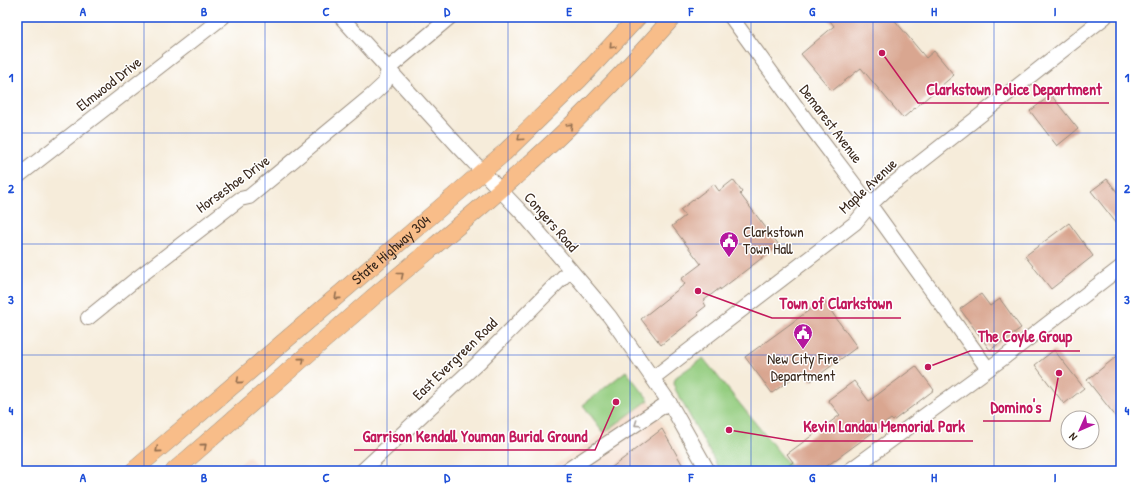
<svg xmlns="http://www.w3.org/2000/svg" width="1138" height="488" viewBox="0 0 1138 488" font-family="'Patrick Hand',sans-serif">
<rect width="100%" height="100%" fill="#fff"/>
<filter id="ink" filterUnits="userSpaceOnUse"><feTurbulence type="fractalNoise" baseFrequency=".025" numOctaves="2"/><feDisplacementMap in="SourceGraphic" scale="8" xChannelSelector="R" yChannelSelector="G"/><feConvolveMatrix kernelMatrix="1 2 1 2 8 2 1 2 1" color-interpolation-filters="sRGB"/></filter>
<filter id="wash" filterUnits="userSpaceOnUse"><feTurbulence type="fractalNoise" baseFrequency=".012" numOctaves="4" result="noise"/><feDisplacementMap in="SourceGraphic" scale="16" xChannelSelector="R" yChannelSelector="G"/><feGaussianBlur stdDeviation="0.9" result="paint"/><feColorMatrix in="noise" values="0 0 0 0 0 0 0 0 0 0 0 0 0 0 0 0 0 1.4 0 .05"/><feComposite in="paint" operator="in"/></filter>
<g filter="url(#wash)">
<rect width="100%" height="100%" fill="#f6ecda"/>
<g fill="#f2d4be">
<path d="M649,400L690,471H546L604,433Z"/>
<path d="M249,456L262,471H232Z"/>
</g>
<g fill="#94cd80" stroke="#687c4f">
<path d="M703,358L794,471H720L675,389L674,382L676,377Z"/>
<path d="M626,371L649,400L604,433L583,405Z"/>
</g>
<g id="blocks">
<g fill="#d9a690">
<path d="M827,17H892L926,58L934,51L954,75L903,118L861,68L832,91L801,54L834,26Z"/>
<path d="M1051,95L1078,129L1057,146L1030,111Z"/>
<path d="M1107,179L1121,197V229L1091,191Z"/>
<path d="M733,180L742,192L740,194L779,245L720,290V288L703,301L706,306L697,313L699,315L661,345L641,319L685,284L681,279L701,264L672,226L685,216L680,210L714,184L719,191Z"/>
<path d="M1069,223L1093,256L1051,289L1025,256Z"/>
<path d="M981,294L990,306L1000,299L1021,328L990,350L960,309Z"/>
<path d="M823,300L857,347L811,381L803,370L772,393L745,357Z"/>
<path d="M1054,350L1084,388L1064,404L1035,365Z"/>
<path d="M1121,353V423L1087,380Z"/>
<path d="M916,366L934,390L893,421L891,419L820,471H782L793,462L787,454L840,415L828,400L854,381L869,401Z"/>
<path d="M662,429L686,471H607Z"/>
</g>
</g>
</g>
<g filter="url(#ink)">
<use href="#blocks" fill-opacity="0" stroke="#988b7c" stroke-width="1"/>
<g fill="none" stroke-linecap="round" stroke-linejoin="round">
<defs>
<g id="minor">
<path d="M341,17L460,148L525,216L597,301L610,317L669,402L708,471"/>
<path d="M731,17L814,131L870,205L988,369"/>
<path d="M388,69L450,17"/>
<path d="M17,177L223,17"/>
<path d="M88,318L135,280L240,199L249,197L371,96L385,83L388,69"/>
<path d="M653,378L855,223L870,205L888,188L1105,17"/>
<path d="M362,471L478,363L570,270"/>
<path d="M566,471L669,402"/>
<path d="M849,471L1006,356L1121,267"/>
</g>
<g id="major">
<path id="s1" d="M133,471L440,208L504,153L579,80L638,17"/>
<path d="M174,471C240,414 305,356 371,299C419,258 469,219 516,176C572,127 624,73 673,17"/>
</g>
</defs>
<use href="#minor" stroke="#988b7c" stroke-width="16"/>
<use href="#major" stroke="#988b7c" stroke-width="18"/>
<use href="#minor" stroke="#fff" stroke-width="14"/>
<use href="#major" stroke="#f8bd89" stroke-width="17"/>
</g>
<defs><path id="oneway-chevron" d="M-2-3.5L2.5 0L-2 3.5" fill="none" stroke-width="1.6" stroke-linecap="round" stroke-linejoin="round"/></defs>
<g stroke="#906c4e">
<use href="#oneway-chevron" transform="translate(612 46) rotate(133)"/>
<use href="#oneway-chevron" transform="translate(570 126) rotate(-44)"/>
<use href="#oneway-chevron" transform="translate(520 138) rotate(137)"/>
<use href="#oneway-chevron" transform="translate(401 275) rotate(-39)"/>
<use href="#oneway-chevron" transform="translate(337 297) rotate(139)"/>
<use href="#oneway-chevron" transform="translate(302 360) rotate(-41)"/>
<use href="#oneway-chevron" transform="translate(239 381) rotate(139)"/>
<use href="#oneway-chevron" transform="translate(204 446) rotate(-41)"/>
<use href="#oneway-chevron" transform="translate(158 450) rotate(140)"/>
</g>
<use stroke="#a79f9a" href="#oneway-chevron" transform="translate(637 424) rotate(146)"/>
</g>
<path fill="none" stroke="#1d4ed8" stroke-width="1" stroke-opacity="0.55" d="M144,17V471M265,17V471M387,17V471M508,17V471M630,17V471M751,17V471M873,17V471M994,17V471M17,133H1121M17,244H1121M17,355H1121"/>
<defs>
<symbol id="civic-pin" viewBox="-11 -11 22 30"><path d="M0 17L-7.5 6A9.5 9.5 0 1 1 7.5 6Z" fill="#b5179e" stroke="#fff"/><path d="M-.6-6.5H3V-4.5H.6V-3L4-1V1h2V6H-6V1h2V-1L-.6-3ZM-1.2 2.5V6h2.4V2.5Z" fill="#fff"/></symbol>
</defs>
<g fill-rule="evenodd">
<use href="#civic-pin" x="718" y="230" width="22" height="30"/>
<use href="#civic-pin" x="792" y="322" width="22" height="30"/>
</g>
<g text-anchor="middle" stroke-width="3" stroke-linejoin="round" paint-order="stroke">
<g font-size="15" fill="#3b2a1e" stroke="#fff">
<text transform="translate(109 84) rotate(-38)" y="5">Elmwood Drive</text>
<text transform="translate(831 124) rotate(53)" y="5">Demarest Avenue</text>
<text transform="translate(233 184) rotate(-36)" y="5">Horseshoe Drive</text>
<text transform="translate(868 186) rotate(-43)" y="5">Maple Avenue</text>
<text transform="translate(551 222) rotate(49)" y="5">Congers Road</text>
<text dy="5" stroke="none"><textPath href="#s1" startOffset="340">State Highway 304</textPath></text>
<text transform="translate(455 359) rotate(-44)" y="5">East Evergreen Road</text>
</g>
<g font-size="15" fill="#3b2a1e" stroke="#fff" text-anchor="start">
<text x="743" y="237">Clarkstown<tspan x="743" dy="17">Town Hall</tspan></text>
<text x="803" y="364" text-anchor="middle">New City Fire<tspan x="803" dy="17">Department</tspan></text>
</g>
</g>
<path fill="none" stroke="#c2185b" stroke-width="1.5" d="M882 53L918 103H1109M698 291L772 318H901M928 367L970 351H1080M1059 373L1050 421H983M729 430L795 441H973M616 402L595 450H354"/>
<g fill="#c2185b" stroke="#fff" stroke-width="1.5">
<circle cx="882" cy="53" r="4"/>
<circle cx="698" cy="291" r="4"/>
<circle cx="928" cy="367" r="4"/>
<circle cx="1059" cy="373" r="4"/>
<circle cx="729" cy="430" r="4"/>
<circle cx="616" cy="402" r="4"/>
</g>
<g font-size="16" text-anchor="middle" font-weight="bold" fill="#c2185b" stroke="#fff" stroke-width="3" stroke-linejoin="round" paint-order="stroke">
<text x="1014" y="95">Clarkstown Police Department</text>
<text x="836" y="309">Town of Clarkstown</text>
<text x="1025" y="342">The Coyle Group</text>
<text x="1016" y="413">Domino's</text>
<text x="884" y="432">Kevin Landau Memorial Park</text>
<text x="475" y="442">Garrison Kendall Youman Burial Ground</text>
</g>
<rect width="1138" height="488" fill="none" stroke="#fff" stroke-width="44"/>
<g transform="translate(1080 430) rotate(225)"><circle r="19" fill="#ffffff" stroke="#b1aaa5"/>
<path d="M0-3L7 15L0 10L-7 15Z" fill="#b5179e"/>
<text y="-6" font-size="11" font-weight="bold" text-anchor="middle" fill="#3b2a1e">N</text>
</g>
<rect x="22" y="22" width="1094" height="444" fill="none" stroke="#1d4ed8" stroke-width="1.5"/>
<g font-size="13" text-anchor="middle" font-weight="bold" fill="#1d4ed8">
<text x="83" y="16">A</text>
<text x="204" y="16">B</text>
<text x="326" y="16">C</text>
<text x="447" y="16">D</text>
<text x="569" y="16">E</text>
<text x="691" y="16">F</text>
<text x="812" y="16">G</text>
<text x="934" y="16">H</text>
<text x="1055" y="16">I</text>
<text x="11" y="82">1</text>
<text x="1127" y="82">1</text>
<text x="11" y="193">2</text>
<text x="1127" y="193">2</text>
<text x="11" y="304">3</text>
<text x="1127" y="304">3</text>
<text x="11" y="415">4</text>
<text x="1127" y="415">4</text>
<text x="83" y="482">A</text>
<text x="204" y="482">B</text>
<text x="326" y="482">C</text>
<text x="447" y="482">D</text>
<text x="569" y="482">E</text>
<text x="691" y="482">F</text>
<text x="812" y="482">G</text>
<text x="934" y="482">H</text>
<text x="1055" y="482">I</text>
</g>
</svg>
